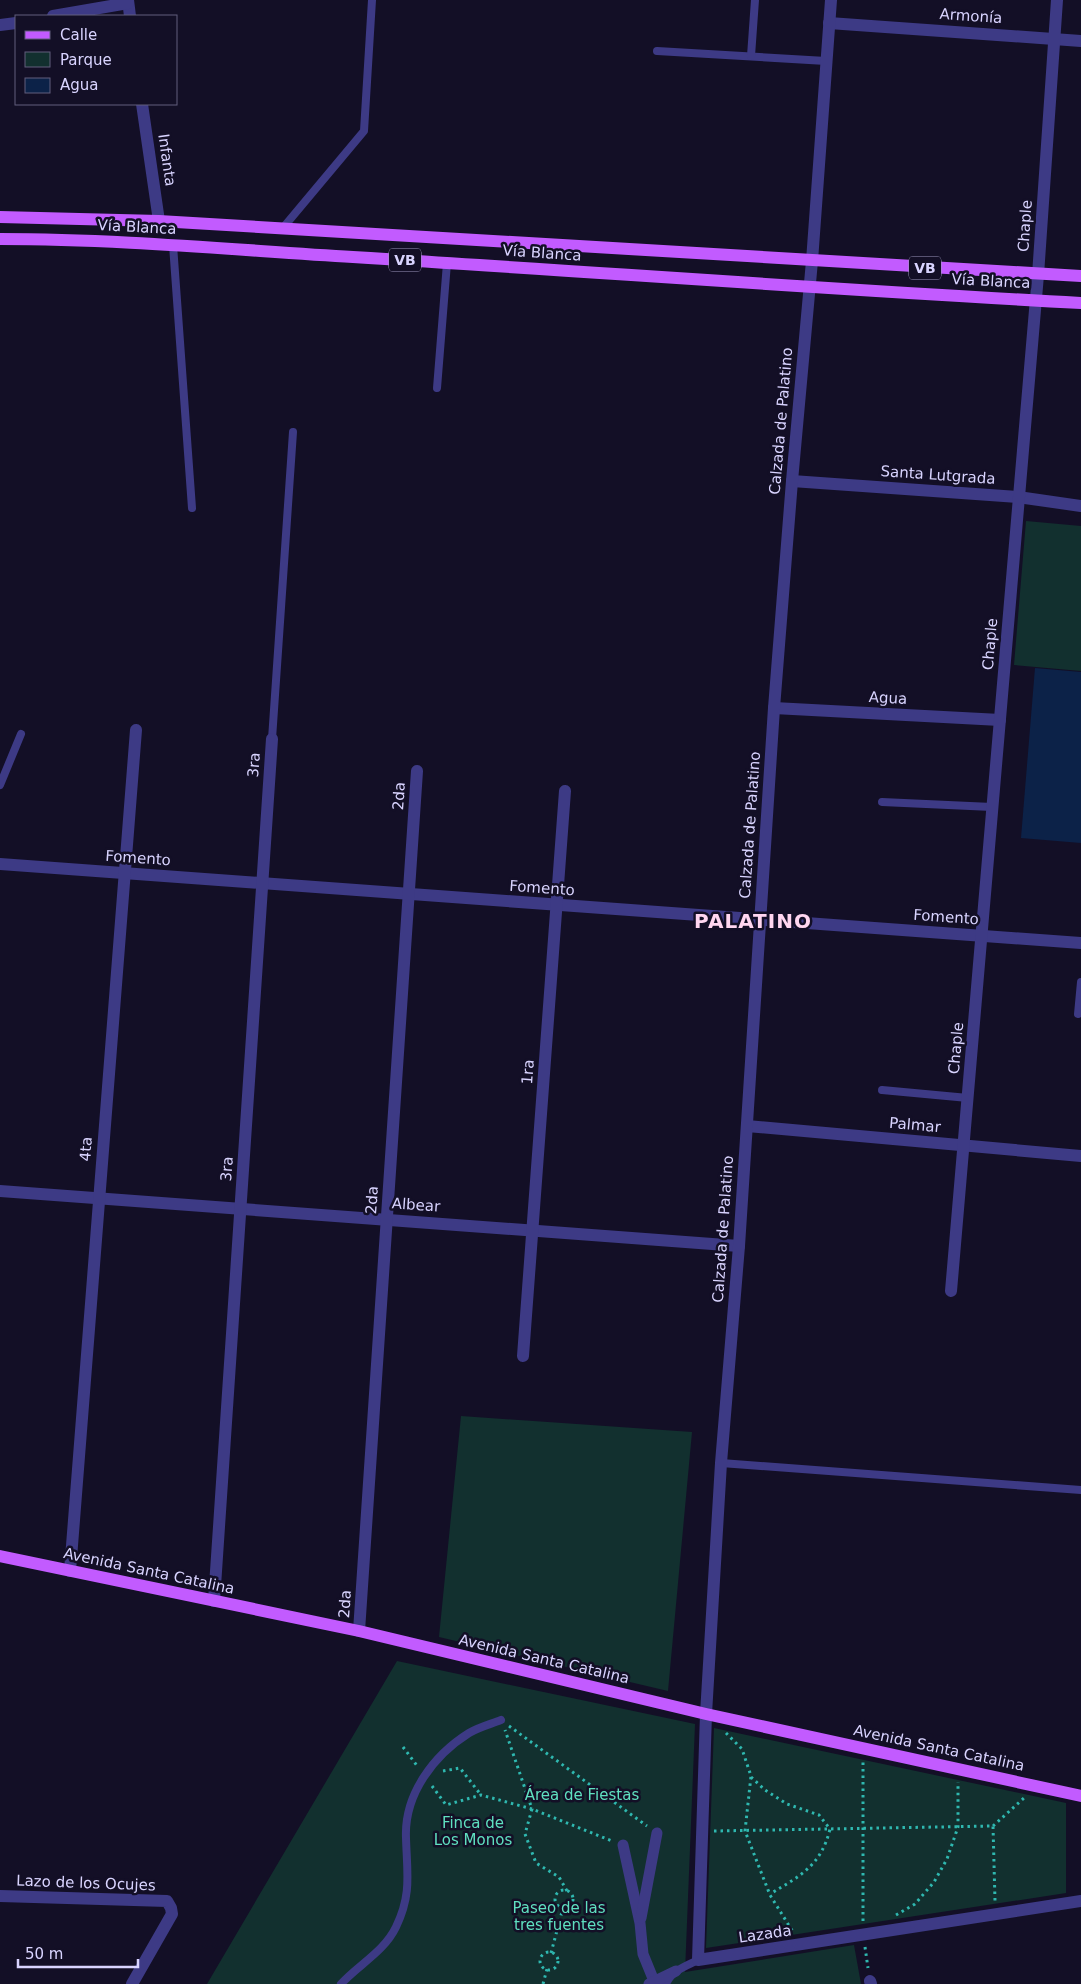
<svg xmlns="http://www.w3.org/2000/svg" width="1081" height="1984" viewBox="0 0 1081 1984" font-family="'DejaVu Sans',sans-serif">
<rect width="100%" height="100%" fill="#130f26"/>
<g fill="#12302f">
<path d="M1026,521L1081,526V671L1014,665Z"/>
<path d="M461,1416L692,1432L668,1691L439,1637Z"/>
<path d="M397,1661L695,1724L685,1972L854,1945L861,1984H207Z"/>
<path d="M714,1728L1066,1803V1893L706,1948Z"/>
</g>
<path fill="#0c2248" d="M1035,668L1081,672V843L1021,838Z"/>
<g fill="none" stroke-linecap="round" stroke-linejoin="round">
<g stroke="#2fb8b0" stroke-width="3" stroke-dasharray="2.5 4" stroke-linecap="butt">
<path d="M509,1726L647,1826"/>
<path d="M726,1733L742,1749L751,1776L745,1831L770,1895L793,1932"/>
<path d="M403,1747L418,1767"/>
<path d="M443,1771L460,1768L481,1795"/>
<path d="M751,1777L765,1790L787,1804L819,1815L830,1829C821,1866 800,1876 770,1894"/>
<path d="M432,1786L446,1805L481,1795L532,1809L505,1730"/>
<path d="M993,1826L1024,1798"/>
<path d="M714,1831L993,1826L995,1901"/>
<circle cx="564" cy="1899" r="9"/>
<path d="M567,1891L559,1877L536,1863L525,1834L532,1809L612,1841"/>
<path d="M896,1915L915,1904L934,1882L947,1859L958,1827V1782"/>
<path d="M863,1921V1762"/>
<path d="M865,1947L868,1968"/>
<circle cx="549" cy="1961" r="9"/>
<path d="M551,1953L563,1908"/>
<path d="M543,1984L547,1969"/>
</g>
<g stroke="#3d3a85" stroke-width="8">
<path d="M657,51L826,61"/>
<path d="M751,56L755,0"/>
<path d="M282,229L364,131L372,0"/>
<path d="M173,245L192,508"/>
<path d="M437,388L447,263"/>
<path d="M272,739L293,432"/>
<path d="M0,785L21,734"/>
<path d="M882,802L992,807"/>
<path d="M1078,1014L1081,982"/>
<path d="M882,1090L968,1098"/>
<path d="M721,1463L1081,1490"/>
<path d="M341,1984C358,1965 384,1952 396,1927C412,1894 407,1873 406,1838C404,1794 434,1755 469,1733C479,1727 491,1724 501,1720"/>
<path d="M666,1984C671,1971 686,1966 698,1960"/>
</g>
<g stroke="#3d3a85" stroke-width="11">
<path d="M623,1845L640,1923L643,1954L654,1981"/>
<path d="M641,1918L657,1833"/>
<path d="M649,1984L676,1971"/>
</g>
<g stroke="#3d3a85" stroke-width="12">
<path d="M128,0L130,16"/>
<path d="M53,16L128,3"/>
<path d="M829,23L1081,41"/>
<path d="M0,25L16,23"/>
<path d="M142,104L159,221"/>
<path d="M792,481L1018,497L1081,506"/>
<path d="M774,708L1000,720"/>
<path d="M0,864L1081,943"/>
<path d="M747,1126L1081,1156"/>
<path d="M0,1191L739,1246"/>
<path d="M951,1291L1038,275L1057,0"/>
<path d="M523,1356L565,791"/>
<path d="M70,1571L136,730"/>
<path d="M214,1601L272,739"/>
<path d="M359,1631L417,771"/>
<path d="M706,1714L698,1960L1081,1901"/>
<path d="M0,1896L167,1901L171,1908L172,1914L132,1984"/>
<path d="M870,1981L871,1984"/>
</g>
<path stroke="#3d3a85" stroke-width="12" d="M706,1714L721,1463L739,1246L774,708L792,481L812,261L831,0"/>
<g stroke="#c25bff" stroke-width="12">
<path d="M0,217L159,221L1081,276"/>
<path d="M0,239C118,239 236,250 353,257C596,272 838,290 1081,303"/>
<path d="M0,1556L359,1631L706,1714L1081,1796"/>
</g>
</g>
<g text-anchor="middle" stroke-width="5" stroke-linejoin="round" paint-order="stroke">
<g fill="#130f26" stroke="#9e99be" stroke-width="1">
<rect x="389" y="248.5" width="32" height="23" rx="4"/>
<rect x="909" y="256.5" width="32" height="23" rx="4"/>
</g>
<g font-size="14" font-weight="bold" fill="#d9d4ff">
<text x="405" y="265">VB</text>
<text x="925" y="273">VB</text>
</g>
<g font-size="15" fill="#d9d4ff" stroke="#130f26">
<text transform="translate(971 16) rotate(4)" y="5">Armonía</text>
<text transform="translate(167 160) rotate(82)" y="5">Infanta</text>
<text transform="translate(1025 226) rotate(-86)" y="5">Chaple</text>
<text transform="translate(137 227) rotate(3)" y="5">Vía Blanca</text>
<text transform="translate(542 253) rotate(4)" y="5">Vía Blanca</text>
<text transform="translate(991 281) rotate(3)" y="5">Vía Blanca</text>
<text transform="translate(781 421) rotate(-85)" y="5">Calzada de Palatino</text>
<text transform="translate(938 475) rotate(4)" y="5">Santa Lutgrada</text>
<text transform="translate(990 644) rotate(-85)" y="5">Chaple</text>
<text transform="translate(888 698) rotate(3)" y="5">Agua</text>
<text transform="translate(254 765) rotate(-86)" y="5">3ra</text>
<text transform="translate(399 796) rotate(-86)" y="5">2da</text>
<text transform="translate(750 825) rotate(-86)" y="5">Calzada de Palatino</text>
<text transform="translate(138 858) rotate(4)" y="5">Fomento</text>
<text transform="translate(542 888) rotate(4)" y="5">Fomento</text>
<text transform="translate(946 917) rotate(4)" y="5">Fomento</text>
<text transform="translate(956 1048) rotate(-85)" y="5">Chaple</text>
<text transform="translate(528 1072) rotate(-86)" y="5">1ra</text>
<text transform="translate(915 1125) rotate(5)" y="5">Palmar</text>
<text transform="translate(86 1149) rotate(-86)" y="5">4ta</text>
<text transform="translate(227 1169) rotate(-86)" y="5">3ra</text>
<text transform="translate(372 1200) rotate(-86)" y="5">2da</text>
<text transform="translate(416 1205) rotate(4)" y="5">Albear</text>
<text transform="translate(723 1229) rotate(-86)" y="5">Calzada de Palatino</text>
<text transform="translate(149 1571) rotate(12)" y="5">Avenida Santa Catalina</text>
<text transform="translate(345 1604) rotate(-86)" y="5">2da</text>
<text transform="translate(544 1659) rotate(13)" y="5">Avenida Santa Catalina</text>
<text transform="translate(939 1748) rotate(12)" y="5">Avenida Santa Catalina</text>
<text transform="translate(86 1883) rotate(2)" y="5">Lazo de los Ocujes</text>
<text transform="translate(765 1934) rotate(-8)" y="5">Lazada</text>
</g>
<g font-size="15" fill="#5fe0c0" stroke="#130f26">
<text x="582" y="1800">Área de Fiestas</text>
<text x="473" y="1828">Finca de<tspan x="473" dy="17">Los Monos</tspan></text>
<text x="559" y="1913">Paseo de las<tspan x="559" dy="17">tres fuentes</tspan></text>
</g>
<g font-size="20" font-weight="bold" letter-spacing="1" fill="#ffd6f0" stroke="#130f26">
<text x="753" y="928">PALATINO</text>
</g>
</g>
<rect x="15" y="15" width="162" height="90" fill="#130f26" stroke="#625e7d"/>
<rect x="25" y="31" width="25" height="8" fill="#c25bff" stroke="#625e7d"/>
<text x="60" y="40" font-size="15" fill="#d9d4ff">Calle</text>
<rect x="25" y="52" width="25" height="15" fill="#12302f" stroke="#625e7d"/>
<text x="60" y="65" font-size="15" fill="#d9d4ff">Parque</text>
<rect x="25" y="78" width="25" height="15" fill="#0c2248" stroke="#625e7d"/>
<text x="60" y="90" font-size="15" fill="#d9d4ff">Agua</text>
<path d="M18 1959v8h120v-8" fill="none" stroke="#d9d4ff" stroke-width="2.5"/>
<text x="25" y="1959" font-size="15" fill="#d9d4ff" stroke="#130f26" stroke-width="4" paint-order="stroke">50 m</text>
</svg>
